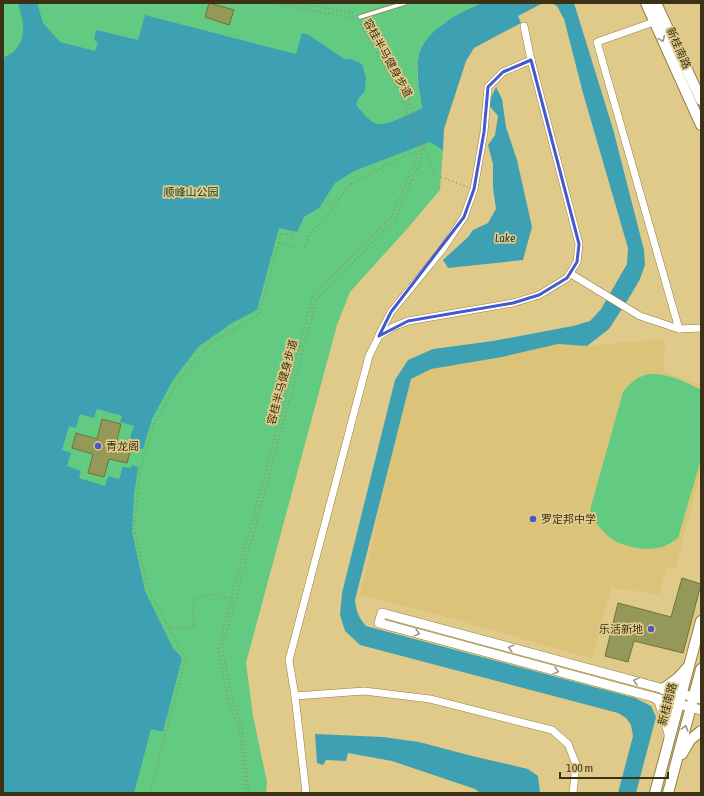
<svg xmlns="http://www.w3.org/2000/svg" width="704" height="796" viewBox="0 0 704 796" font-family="'Asap Condensed','Noto Sans SC',sans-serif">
<rect width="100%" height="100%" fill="#e0ca8a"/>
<path fill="#dbc37a" d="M665,339L664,371L701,385V470L676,568L666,567L660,594L611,588L592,659L454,619L360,595L394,444L411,379L431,369L559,344L587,346Z"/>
<g fill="#63ca82">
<path d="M3,3H482L472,7L442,24L419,55L417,72L422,108L443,150L440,190L406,230L350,292L337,325L246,663L253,716L267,782L266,793H3Z"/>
<path d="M648,374C668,373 684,381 701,390V459L678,538C673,541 667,546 662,547C648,551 628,548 615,541C608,537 602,530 597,524C593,519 590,516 590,510L623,392C631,382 636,378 648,374Z"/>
</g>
<g fill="#3da1b3">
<path d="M18,3H37L43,23L60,42L95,51L98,42L94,40L96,30L138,40L145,15L296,54L302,33L309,35L344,59H351L362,64L366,77L365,91L358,99L356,105C362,111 369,122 377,124C388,126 412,113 422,108C420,91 415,73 419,55C425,30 460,12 482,3H543L518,16L521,23L474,48L466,61L444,129L443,150L430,142L354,171L335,183L319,208L304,217L297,232L279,228L257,310L232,323L198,347L173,380L152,419L143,449L138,448V443L129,441L134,426L120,422L122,416L97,409L94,418L80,414L76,428L69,426L62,450L71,453L67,466L81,471L79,478L105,486L108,476L119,479L123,467L131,468L132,465L138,467L134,495L132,532L145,591L173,648L182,658L163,732L151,729L134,793H3V58C6,56 12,54 14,51C28,37 23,20 18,3Z"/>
<path d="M551,3H574L613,129L644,250L645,265L640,279L629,298L609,329L587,346L558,344L502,357L431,369L411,379L355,600C356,611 359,618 366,626L635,698L651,706L656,717L636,793H618L633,736L631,725L626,718L618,713L360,645L345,631L340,615L342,593L395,380L408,360L433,349L493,341L573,326L590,321L601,309L627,264L628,248L583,93L564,19L557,6Z"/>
<path d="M496,87L502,99L506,127L517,160L532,227L523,260L448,268L443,260L468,237L473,230L488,223L496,209L493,188V164L488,145L495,135L498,116L488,104Z"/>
<path d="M315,734L383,737L419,742L472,756L528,769L538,776L540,792L480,793L475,789L392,761L348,753L346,761L326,760L323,765L317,763Z"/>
</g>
<g fill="#949858" stroke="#707334">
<path d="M209,3L234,10L229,25L205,17Z"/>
<path d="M102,419L121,424L116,444L131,448L127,463L109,459L104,477L88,473L93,454L72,448L76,433L97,439Z"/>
<path d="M682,578L701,584L683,653L634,641L628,662L605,656L618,603L671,617Z"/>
</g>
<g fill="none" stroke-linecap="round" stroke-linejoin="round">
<defs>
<path id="service" d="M360,17L405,3"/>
<g id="minor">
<path d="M654,22L597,42L679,329"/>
<path d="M571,274L640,316L679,329L701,328"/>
<path d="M379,335L391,312L442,250L464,217L474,189L484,132L488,87L503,72L531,60"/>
<path d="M295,696L364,691L430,699L552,730L568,744L576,764L573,793"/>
<path d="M306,793L295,696L289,660L369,356L379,336L393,327L408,321L513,303L539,295L567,278L577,262L579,244L531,60L524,26"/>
</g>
<g id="tertiary">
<path d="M653,697L659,701L669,734V737"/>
<path d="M701,699L382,613L379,623L701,710"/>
</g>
<g id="secondary">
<path d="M646,3L701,125"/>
<path d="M656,3L701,100"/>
<path d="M663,689L678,678L687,668"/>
<path d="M682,754L690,740L701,731"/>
<path d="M655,793L701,621"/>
<path d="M668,793L701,669"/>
</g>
</defs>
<use href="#service" stroke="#947f41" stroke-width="5"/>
<use href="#minor" stroke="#947f41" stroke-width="8"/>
<use href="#tertiary" stroke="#947f41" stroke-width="10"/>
<use href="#secondary" stroke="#947f41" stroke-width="12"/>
<g stroke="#9c8b5b" stroke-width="1.5" stroke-dasharray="1 3" stroke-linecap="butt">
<path d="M273,3L308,10L356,18"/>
<path d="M293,3L356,13"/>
<path d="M279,243L281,233L293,236L300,209L307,211L311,198L335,204"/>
<path d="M169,628H187L193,625L194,617L191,605L196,597L217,594L231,599"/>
<path d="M150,793L186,657L179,647L147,586L134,528L140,470L154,424L179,380L210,344L259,314L279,243L304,249L310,233L327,216L348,186L398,159L420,150L424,146L435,175L468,187"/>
<path d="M246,793L239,726L229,705L218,648L231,599L313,295L392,216L420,150L401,95L360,23"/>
<path d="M249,793L242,725L234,706L222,649L317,299L396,218L420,161L424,146L406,94L364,21"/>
</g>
<use href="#service" stroke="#fff" stroke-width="3.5"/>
<use href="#minor" stroke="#fff" stroke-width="7"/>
<use href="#tertiary" stroke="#fff" stroke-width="9"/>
<use href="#secondary" stroke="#fff" stroke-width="10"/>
</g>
<defs><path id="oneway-chevron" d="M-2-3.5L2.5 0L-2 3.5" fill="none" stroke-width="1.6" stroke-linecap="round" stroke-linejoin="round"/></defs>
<g stroke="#9c988b">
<use href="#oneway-chevron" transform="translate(662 39) rotate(66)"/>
<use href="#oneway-chevron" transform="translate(417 633) rotate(15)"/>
<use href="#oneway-chevron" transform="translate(511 648) rotate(-165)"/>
<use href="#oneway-chevron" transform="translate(556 671) rotate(15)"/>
<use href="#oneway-chevron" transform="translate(636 681) rotate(-165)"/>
<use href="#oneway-chevron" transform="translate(685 728) rotate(-75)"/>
</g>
<path fill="none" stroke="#4559cd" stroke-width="3" stroke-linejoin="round" d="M531,60L579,244L577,262L567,278L539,295L513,303L408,321L379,336L391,312L464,217L474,189L484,132L488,87L503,72Z"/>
<g fill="#4559cd" stroke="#e0ca8a" stroke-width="1.5">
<circle cx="98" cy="446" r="4"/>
<circle cx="533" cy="519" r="4"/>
<circle cx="651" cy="629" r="4"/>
</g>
<g text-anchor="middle" stroke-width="3.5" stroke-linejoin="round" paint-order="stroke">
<g font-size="11" fill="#3a3117" stroke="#e0ca8a">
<text transform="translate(679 48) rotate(66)" y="4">新桂南路</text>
<text transform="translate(388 58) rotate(61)" y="4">容桂半马健身步道</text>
<text transform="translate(282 382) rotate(-75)" y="4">容桂半马健身步道</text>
<text transform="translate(667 704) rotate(-75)" y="4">新桂南路</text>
</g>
<g font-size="11" fill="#0f3f20" stroke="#e0ca8a">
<text x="191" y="196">顺峰山公园</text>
</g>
<g font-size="11" fill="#3a3117" stroke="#e0ca8a" text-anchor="start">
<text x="106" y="450">青龙阁</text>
<text x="541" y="523">罗定邦中学</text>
<text x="643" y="633" text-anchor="end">乐活新地</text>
</g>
<g font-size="12" font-style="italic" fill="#224046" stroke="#e0ca8a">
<text x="505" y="242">Lake</text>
</g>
</g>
<rect width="704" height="796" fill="none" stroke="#3a3117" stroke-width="8"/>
<path d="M560 772v6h108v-6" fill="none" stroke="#3a3117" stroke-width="2"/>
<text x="566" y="772" font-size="12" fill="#3a3117" stroke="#e0ca8a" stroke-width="3" paint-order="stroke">100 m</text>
</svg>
